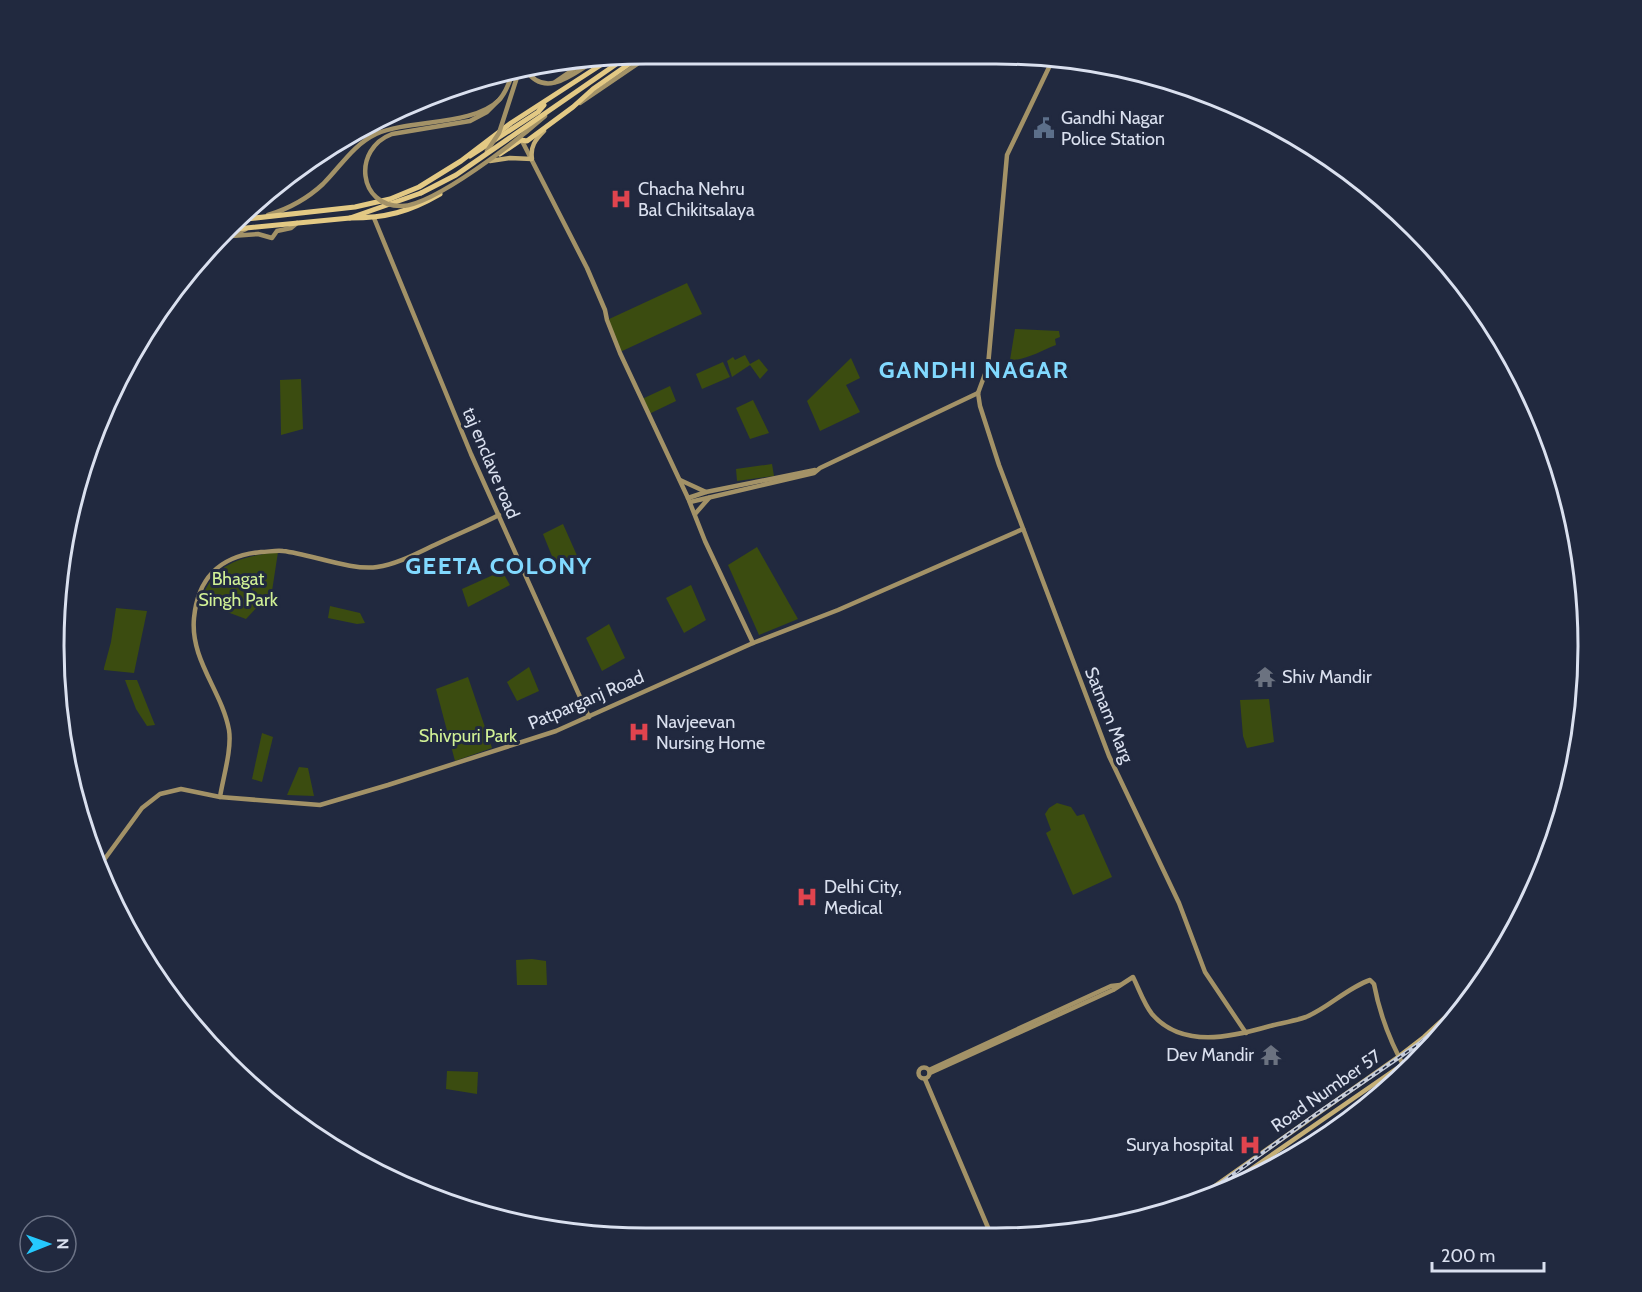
<svg xmlns="http://www.w3.org/2000/svg" width="1642" height="1292" viewBox="0 0 1642 1292" font-family="Cabin,sans-serif">
<rect width="100%" height="100%" fill="#21293f"/>
<g fill="#3b4c10">
<path d="M687,283L702,314L620,352L607,320Z"/>
<path d="M1015,329L1059,331L1060,337L1055,339L1056,345C1040,351 1027,360 1010,360Z"/>
<path d="M745,355L750,364L759,359L768,370L760,379L750,365L732,377L727,361L733,357L735,360Z"/>
<path d="M851,358L860,378L846,385L860,412L820,431L807,401Z"/>
<path d="M723,362L730,377L702,389L696,374Z"/>
<path d="M301,379L303,429L281,435L280,380Z"/>
<path d="M670,386L676,401L649,414L642,399Z"/>
<path d="M753,400L769,433L750,439L736,408Z"/>
<path d="M772,464L774,476L737,481L736,469Z"/>
<path d="M563,524L579,560L558,571L543,534Z"/>
<path d="M757,547L798,619L759,635L728,565Z"/>
<path d="M278,552L272,591L246,619L200,602C214,562 240,557 278,552Z"/>
<path d="M502,571L510,585L468,607L462,589Z"/>
<path d="M691,585L706,620L684,633L666,598Z"/>
<path d="M330,606L360,613L365,623L357,624L328,618Z"/>
<path d="M116,608L147,611L134,673L104,670V668L111,642Z"/>
<path d="M609,624L625,658L602,671L586,638Z"/>
<path d="M529,667L539,691L517,701L507,682Z"/>
<path d="M468,677L492,748L455,761L436,689Z"/>
<path d="M125,680H137L155,725L147,726L136,709Z"/>
<path d="M1269,699L1274,742L1247,748L1243,736L1240,700Z"/>
<path d="M262,733L273,737L262,782L252,779Z"/>
<path d="M299,767L308,768L314,796L287,795Z"/>
<path d="M1057,803L1071,807L1077,816L1084,814L1112,877L1073,895L1046,833L1051,830L1045,814L1049,808Z"/>
<path d="M532,959L546,961L547,985H517L516,960Z"/>
<path d="M447,1071L478,1072L477,1094L446,1089Z"/>
</g>
<g fill="none" stroke-linecap="round" stroke-linejoin="round">
<g stroke="#a39267" stroke-width="4.5">
<path d="M526,70C545,99 573,74 594,61"/>
<path d="M555,82L584,62"/>
<path d="M580,103L652,54"/>
<path d="M521,139L587,268L605,310L607,320L620,353L688,498L705,541L753,643"/>
<path d="M268,215C288,209 308,198 323,184C341,166 353,145 376,134C410,119 473,126 499,100C506,93 510,81 513,72"/>
<path d="M374,218L471,454L589,717"/>
<path d="M231,236L258,234L272,238L277,231L291,228L297,223"/>
<path d="M220,237L231,236L246,229"/>
<path d="M978,393L980,406L999,465L1109,756L1179,903L1205,972L1246,1033"/>
<path d="M978,393L988,366L1007,155L1053,59"/>
<path d="M680,480L706,492"/>
<path d="M688,498L706,492L815,470"/>
<path d="M690,502L814,473L820,468L978,393"/>
<path d="M695,514L709,498"/>
<path d="M220,797C223,778 232,749 229,730C222,691 190,660 194,618C198,577 220,556 261,552C268,552 276,550 283,551C310,554 352,571 377,567C399,564 421,551 441,542C460,533 480,525 499,515"/>
<path d="M101,864L142,808L160,794L181,789L220,797L320,805L388,785L556,731L753,643L838,610L1023,529"/>
<circle cx="924" cy="1073" r="5.5"/>
<path d="M929,1070L1111,986L1120,985"/>
<path d="M930,1073L1113,990L1133,977C1139,989 1144,1004 1152,1014C1182,1049 1232,1037 1270,1026C1282,1023 1294,1021 1306,1017C1328,1008 1347,988 1370,980L1374,984C1380,1016 1390,1042 1406,1070"/>
<path d="M925,1079L992,1237"/>
</g>
<g stroke="#c5af76" stroke-width="4.5">
<path d="M490,161L510,158L532,159C530,147 535,140 544,131"/>
<path d="M1218,1192L1422,1051L1433,1042"/>
<path d="M1185,1207L1398,1057L1424,1037L1476,989"/>
</g>
<g stroke="#e3c984" stroke-width="5">
<path d="M500,154L521,140L527,141L573,107L593,89L642,55"/>
<path d="M470,156L538,112L544,105"/>
<path d="M350,218C386,218 409,212 440,194"/>
<path d="M237,220L355,207L390,199L419,187L461,161L511,123L610,59"/>
<path d="M226,230L350,218L421,193"/>
</g>
<defs>
<path id="rail" d="M1192,1204L1315,1115L1420,1043L1470,999"/>
</defs>
<use href="#rail" stroke="#c5ccdb" stroke-width="4"/>
<use href="#rail" stroke="#21293f" stroke-width="1.5" stroke-dasharray="4.5" stroke-linecap="butt"/>
<g stroke="#a39267" stroke-width="4.5">
<path d="M500,99L487,112L470,121L392,134C352,149 358,207 402,206C435,205 519,139 545,116"/>
<path d="M487,151L499,133L519,71"/>
</g>
<path stroke="#e3c984" stroke-width="5" d="M421,193L456,175L628,56"/>
</g>
<defs>
<symbol id="civic-bare" viewBox="-9 -9 18 18"><path d="M-.6-6.5H3V-4.5H.6V-3L4-1V1h2V6H-6V1h2V-1L-.6-3ZM-1.2 2.5V6h2.4V2.5Z" fill="#5c6f8a" stroke="#21293f" stroke-width="2.5" paint-order="stroke"/></symbol>
<symbol id="hospital-bare" viewBox="-9 -9 18 18"><path d="M-5-5h3v3.5h4V-5h3V5h-3V1.5h-4V5h-3Z" fill="#e0444e" stroke="#21293f" stroke-width="2.5" paint-order="stroke"/></symbol>
<symbol id="temple-bare" viewBox="-9 -9 18 18"><path d="M0-6L5-2H3V0L6.5 2.5H4V6H1.5V3h-3V6H-4V2.5H-6.5L-3 0V-2H-5Z" fill="#6b7280" stroke="#21293f" stroke-width="2.5" paint-order="stroke"/></symbol>
</defs>
<g fill-rule="evenodd">
<use href="#civic-bare" x="1029" y="113" width="30" height="30"/>
<use href="#hospital-bare" x="606" y="184" width="30" height="30"/>
<use href="#temple-bare" x="1250" y="662" width="30" height="30"/>
<use href="#hospital-bare" x="624" y="717" width="30" height="30"/>
<use href="#hospital-bare" x="792" y="882" width="30" height="30"/>
<use href="#temple-bare" x="1256" y="1040" width="30" height="30"/>
<use href="#hospital-bare" x="1235" y="1130" width="30" height="30"/>
</g>
<g text-anchor="middle" stroke-width="6" stroke-linejoin="round" paint-order="stroke">
<g font-size="18" fill="#dae0ef" stroke="#21293f" text-anchor="start">
<text x="1061" y="124">Gandhi Nagar<tspan x="1061" dy="21">Police Station</tspan></text>
<text x="638" y="195">Chacha Nehru<tspan x="638" dy="21">Bal Chikitsalaya</tspan></text>
<text x="1282" y="683">Shiv Mandir</text>
<text x="656" y="728">Navjeevan<tspan x="656" dy="21">Nursing Home</tspan></text>
<text x="824" y="893">Delhi City,<tspan x="824" dy="21">Medical</tspan></text>
<text x="1254" y="1061" text-anchor="end">Dev Mandir</text>
<text x="1233" y="1151" text-anchor="end">Surya hospital</text>
</g>
<g font-size="18" fill="#dae0ef" stroke="#21293f">
<text transform="translate(491 463) rotate(67)" y="6">taj enclave road</text>
<text transform="translate(586 700) rotate(-23)" y="6">Patparganj Road</text>
<text transform="translate(1109 715) rotate(68)" y="6">Satnam Marg</text>
<text transform="translate(1326 1091) rotate(-35)" y="6">Road Number 57</text>
</g>
<g font-size="18" fill="#d1f195" stroke="#21293f">
<text x="238" y="585">Bhagat<tspan x="238" dy="21">Singh Park</tspan></text>
<text x="468" y="742">Shivpuri Park</text>
</g>
<g font-size="24" font-weight="bold" letter-spacing="1.5" fill="#81d9ff" stroke="#21293f">
<text x="974" y="378">GANDHI NAGAR</text>
<text x="499" y="574">GEETA COLONY</text>
</g>
</g>
<path d="M0 0H1642V1292H0ZM646 64H996A582 582 0 0 1 1578 646V646A582 582 0 0 1 996 1228H646A582 582 0 0 1 64 646V646A582 582 0 0 1 646 64Z" fill="#21293f" fill-rule="evenodd"/>
<path fill="none" stroke="#dae0ef" stroke-width="3" d="M646 64H996A582 582 0 0 1 1578 646V646A582 582 0 0 1 996 1228H646A582 582 0 0 1 64 646V646A582 582 0 0 1 646 64Z"/>
<g transform="translate(48 1244) rotate(89)"><circle r="28" fill="#21293f" stroke="#6b7285" stroke-width="1.5"/>
<path d="M0-4.5L10 22L0 15L-10 22Z" fill="#25c9fe"/>
<text y="-9" font-size="16" font-weight="bold" text-anchor="middle" fill="#dae0ef">N</text>
</g>
<path d="M1432 1262v9h112v-9" fill="none" stroke="#dae0ef" stroke-width="3"/>
<text x="1441" y="1262" font-size="18" fill="#dae0ef" stroke="#21293f" stroke-width="4.5" paint-order="stroke">200 m</text>
</svg>
